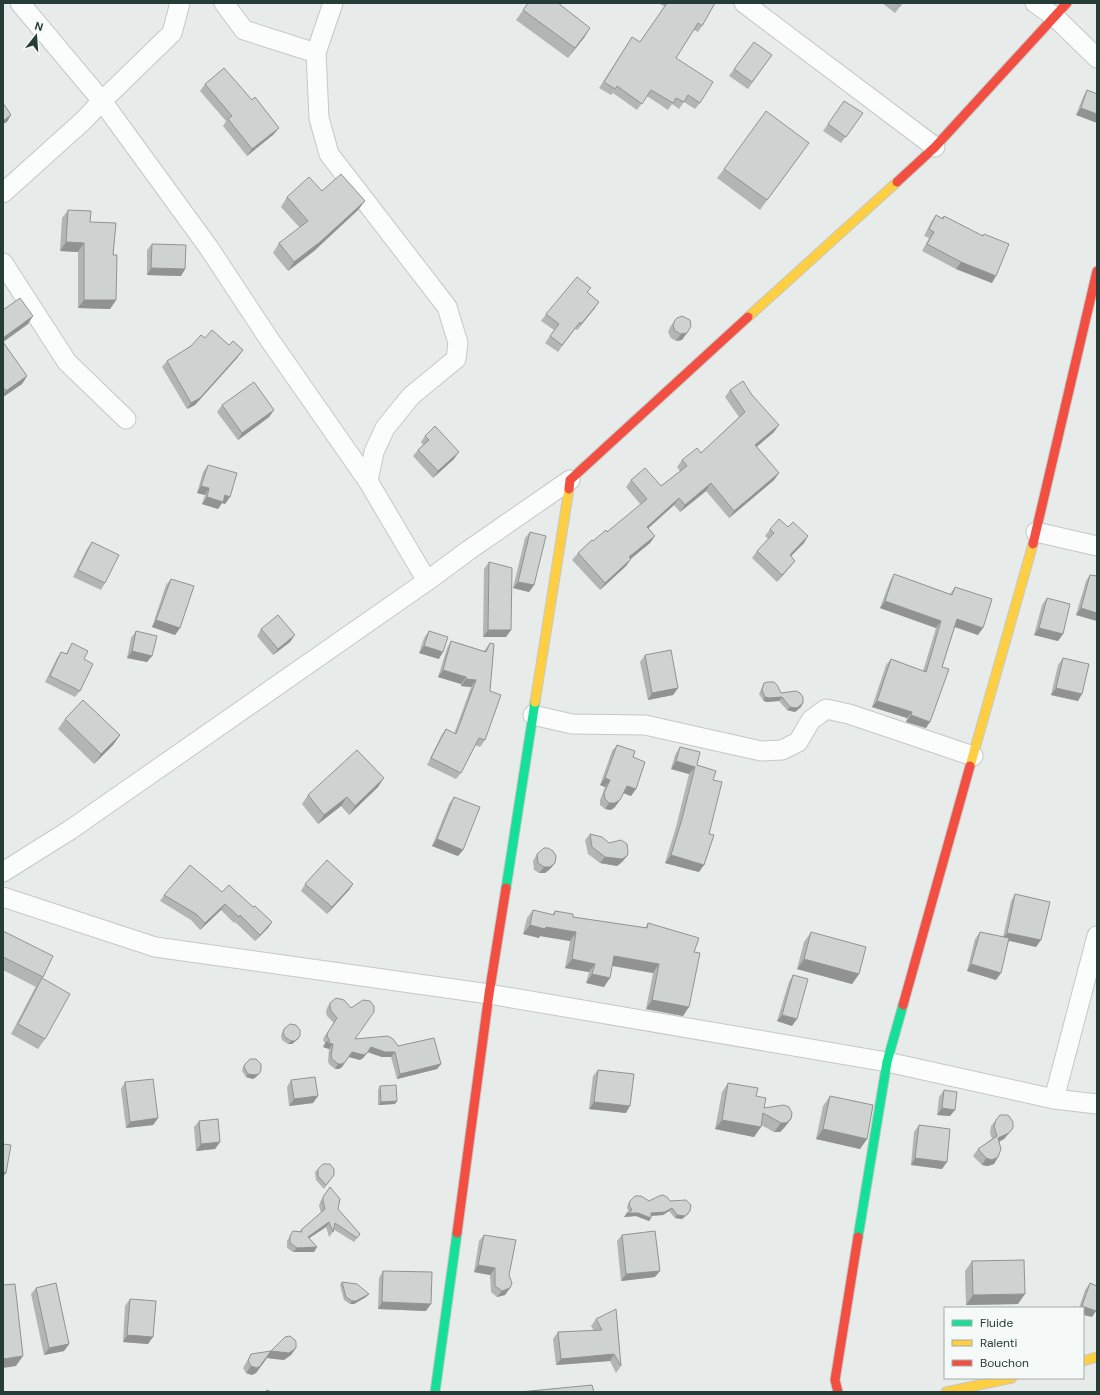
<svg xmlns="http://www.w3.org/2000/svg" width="1100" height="1395" viewBox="0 0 1100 1395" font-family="'DM Sans',sans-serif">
<rect width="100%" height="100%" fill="#e7ebe9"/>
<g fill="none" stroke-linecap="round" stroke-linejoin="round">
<defs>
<g id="street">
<path d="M180,3L172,33L102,101L209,248L269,339L368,481"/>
<path d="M224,3L244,30L316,53"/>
<path d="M333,3L316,53L319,118L329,154L447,307L458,343L456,359L411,396L385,428L374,452L368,481L427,581"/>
<path d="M744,3L935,147"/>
<path d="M1035,3L1055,17L1097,58"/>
<path d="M3,193L83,121L102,101L20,3"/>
<path d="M3,263L67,362L126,419"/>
<path d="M1036,532L1097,546"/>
<path d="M533,715L572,724L645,725L761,751L782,750L798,742L811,720L826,709L849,714L973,756"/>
<path d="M3,872L70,830L427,581L469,550L570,480"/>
<path d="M3,897L155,947L489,994L887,1062L1054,1099L1097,1104"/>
<path d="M1054,1099L1097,936"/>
</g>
<g id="fast">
<path d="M506,888L535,702"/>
<path d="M858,1237L887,1062L903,1005"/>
<path d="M435,1392L457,1233"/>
</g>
<g id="slow">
<path d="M748,317L897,182"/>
<path d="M535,702L569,489"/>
<path d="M970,766L1033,544"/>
<path d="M1083,1361L1097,1357"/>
<path d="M946,1392L1012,1378"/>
</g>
<g id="jam">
<path d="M897,182L935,147L1067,3"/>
<path d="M569,489L570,480L748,317"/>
<path d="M1033,544L1097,271"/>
<path d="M903,1005L970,766"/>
<path d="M457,1233L489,994L506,888"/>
<path d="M838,1392L835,1380L858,1237"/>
</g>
</defs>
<use href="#street" stroke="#c4c8c6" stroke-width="21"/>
<use href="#fast" stroke="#c4c9c7" stroke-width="11"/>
<use href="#slow" stroke="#c4c9c7" stroke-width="11"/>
<use href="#jam" stroke="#c4c9c7" stroke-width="11"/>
<use href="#street" stroke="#fbfcfc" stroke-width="19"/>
<use href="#fast" stroke="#16e098" stroke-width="9"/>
<use href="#slow" stroke="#ffcf43" stroke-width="9"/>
<use href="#jam" stroke="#f24e42" stroke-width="9"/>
</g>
<g fill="#b1b5b4">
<path d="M661,3H715L702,26L698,32L694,30L676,58L700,103L695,109L684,102L679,109L672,104L668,110L647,96L637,110L613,93L611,95L599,88L632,37L640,42L665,7L660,4Z"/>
<path d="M882,3H903L895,13Z"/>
<path d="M523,10L590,28L568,58L516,20Z"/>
<path d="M772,55L748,89L729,76L734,69Z"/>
<path d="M205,84L274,134L247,156L223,126L226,121L200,91Z"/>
<path d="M1087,90L1097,94L1076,115L1083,97Z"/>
<path d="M863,113L841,143L823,131L828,124Z"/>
<path d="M802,153L760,210L717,178L724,169Z"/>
<path d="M322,191L365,201L358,210L314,251L288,271L273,253L279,243L300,228L281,207L287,197Z"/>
<path d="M68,210L90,222L116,300L110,309L78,308V252L60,251L62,218Z"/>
<path d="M936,215L942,218L944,216L983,236L984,234L992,283L956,269L922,251L929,238L924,236L931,222Z"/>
<path d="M152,244L185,269L181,276L147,275V250Z"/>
<path d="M588,292L595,308L577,330L575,329L558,352L545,343L554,330L541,321L546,314Z"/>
<path d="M3,310L28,324L3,342L27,376L22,384L3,397Z"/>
<path d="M677,318L682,340L676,341L671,338L668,332L670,327Z"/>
<path d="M205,338L238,357L195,405L187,409L162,367L167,361Z"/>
<path d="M730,390L774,432L757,447L779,473L774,480L729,518L706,491L680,512L674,505L648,528L655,536L650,543L631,559L626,566L600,590L572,560L578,553L593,541L607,532L641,505L626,487L631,480L661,486L680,471L677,467L682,460L701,453L739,417L725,397Z"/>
<path d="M222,405L274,410L269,417L238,440L217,412Z"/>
<path d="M425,436L454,459L433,478L413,456L418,450L423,445L421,442Z"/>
<path d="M208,465L225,504L222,503L218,509L202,504L205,495L197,493L203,472Z"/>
<path d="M770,529L804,543L791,556L795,561L790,567L777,582L752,558L757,551L768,539L765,536Z"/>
<path d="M530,532L534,585L529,592L513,588L525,538Z"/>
<path d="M92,542L105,583L101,590L73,577L87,549Z"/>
<path d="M489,562L506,637H483L484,569Z"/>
<path d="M894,574L950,594L955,587L978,635L955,627L942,667L926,728L906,722L907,718L872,707L886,665L891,659L923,671L936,628L880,608L890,581Z"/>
<path d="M1090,575L1097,621L1076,615L1086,581Z"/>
<path d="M171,579L180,628L175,635L152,627L166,585Z"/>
<path d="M1047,598L1063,634L1058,641L1034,635L1042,605Z"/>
<path d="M261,629L290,642L273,655L257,636Z"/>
<path d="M136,631L152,656L147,662L127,658L131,638Z"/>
<path d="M429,631L439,659L419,653L424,638Z"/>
<path d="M451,641L484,651L490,643L485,740L480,747L475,745L461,773L456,779L427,765L441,736L446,729L454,734L471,687L461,686V684L438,677L447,648Z"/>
<path d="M72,643L84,659L80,691L75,697L45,682L57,658L61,652L66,654Z"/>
<path d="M645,655L678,688L673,695L648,700L640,662Z"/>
<path d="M1063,658L1078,701L1051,695L1058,665Z"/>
<path d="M764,683L781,693L801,707L795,712L787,710L779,701L766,702L763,700L759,694L762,687Z"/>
<path d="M65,719L120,735L113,745L94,764L58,729Z"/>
<path d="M617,745L633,757L636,789L631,796L624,793L615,807L611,810L605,809L600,805V800L605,787L600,785L612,751Z"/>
<path d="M680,747L697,765L713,780L699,872L665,863L676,827L689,774L671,769L675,755Z"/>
<path d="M378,787L349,815L341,806L318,824L302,804L308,795Z"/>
<path d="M454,797L463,850L458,856L432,846L449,804Z"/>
<path d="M590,834L627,856L622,862L617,866L600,863L588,854L585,840Z"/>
<path d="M537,854L555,863L550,869L545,873H539L534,870L533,861Z"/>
<path d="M305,884H353L349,890L327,914L301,891Z"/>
<path d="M222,892L253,907L272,922L268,928L255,941L235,922L234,923L221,910L200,930L191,920L160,901L164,895Z"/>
<path d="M1015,894L1036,947L1009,941L996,980L967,971L975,939L980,932L1003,937L1011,901Z"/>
<path d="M533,910L552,915L555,911L573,917L645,928L648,923L694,952L683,1016L646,1009L653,973L612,966L604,987L586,983L589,972L565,968L570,941L540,936L539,938L523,934L527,918Z"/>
<path d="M3,931L43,977L36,987L3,970Z"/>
<path d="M811,932L859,974L852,984L797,969L804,942Z"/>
<path d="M793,975L792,1026L777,1021L789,982Z"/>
<path d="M42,978L45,1039L38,1049L11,1034L35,988Z"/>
<path d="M330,1003L355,1039L398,1046L441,1064L437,1069L397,1079L391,1057H382L368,1052L363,1058L360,1060L349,1057L342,1067L339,1069H335L329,1064L328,1061L329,1049L323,1047L325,1043L323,1040L324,1037L334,1023L327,1016L326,1012L327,1008Z"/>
<path d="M284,1029L300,1036L298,1039L292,1044H288L282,1040L281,1036L282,1033Z"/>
<path d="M245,1064L256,1077L253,1079L246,1077L242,1071L243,1067Z"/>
<path d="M598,1070L626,1113L589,1109L593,1076Z"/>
<path d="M291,1080L318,1096L313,1103L289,1106L287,1087Z"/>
<path d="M125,1082L158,1118L153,1125L126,1128L121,1089Z"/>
<path d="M728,1083L756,1096L764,1108L791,1119L784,1128L780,1132H774L761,1125L754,1137L715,1129L722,1092Z"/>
<path d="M380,1086L395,1104L378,1105V1090Z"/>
<path d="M944,1090L950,1116L937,1115L939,1097Z"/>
<path d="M830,1096L867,1139L860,1149L816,1139L823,1106Z"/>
<path d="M996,1120L1013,1128L1004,1139L999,1142L998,1157L994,1164L988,1166L982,1165L973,1156L978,1149L992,1139L990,1133L991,1126Z"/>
<path d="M199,1121L220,1142L215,1149L196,1151L194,1127Z"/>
<path d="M919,1125L942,1169L911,1165L914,1132Z"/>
<path d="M318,1169L334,1175L324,1189L316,1180L315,1172Z"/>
<path d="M330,1187L338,1209L360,1234L354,1242L333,1229V1232L329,1237L326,1227L309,1238L317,1247L314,1252H293L287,1248V1241L293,1231L301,1232L321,1212L319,1206L320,1202Z"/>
<path d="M630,1201H670L690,1211L688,1214L682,1219L675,1218L669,1211L663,1215L651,1216L649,1221L636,1216L624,1217L627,1213L629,1212L627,1208L628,1204Z"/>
<path d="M484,1235L510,1288L505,1295L497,1297L491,1292L490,1275L474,1272L479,1241Z"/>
<path d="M622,1235L655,1277L621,1281L617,1241Z"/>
<path d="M972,1261L1018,1304L966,1305L965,1271Z"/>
<path d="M383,1271L426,1311L378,1309L379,1278Z"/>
<path d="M342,1282L366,1297L354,1304H350L344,1300L340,1285Z"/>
<path d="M1090,1283L1092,1317L1083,1308H1079L1085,1290Z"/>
<path d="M36,1288L69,1344L64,1351L44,1355L31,1294Z"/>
<path d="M130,1299L148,1344L123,1342L125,1306Z"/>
<path d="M596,1319L621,1366L616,1373L610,1361L556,1365L553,1339L558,1332L594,1331L591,1326Z"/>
<path d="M296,1348L291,1355L284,1360L267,1358L256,1373L252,1375L246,1373L243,1368L251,1354Z"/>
</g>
<g fill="#909392">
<path d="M590,28L584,38L568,58L575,48Z"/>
<path d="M1081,108L1097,114V123L1076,115Z"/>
<path d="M11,115L7,122L3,124V121Z"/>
<path d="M279,128L274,134L247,156L252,149Z"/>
<path d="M365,201L358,210L314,251L288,271L294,262Z"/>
<path d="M66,242L84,243L78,252L60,251Z"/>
<path d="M961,262L996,276L992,283L956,269Z"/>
<path d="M151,268L185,269L181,276L147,275Z"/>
<path d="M84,300H116L110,309L78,308Z"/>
<path d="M599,302L595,308L577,330L581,324Z"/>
<path d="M33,316L28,324L3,342V338Z"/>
<path d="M687,333L682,340L676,341L681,334Z"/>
<path d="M243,350L238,357L195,405L187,409L191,403Z"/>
<path d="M27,376L22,384L3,397V395L6,391Z"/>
<path d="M274,410L269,417L238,440L242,433Z"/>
<path d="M779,425L774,432L750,452L755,445Z"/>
<path d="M459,452L454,459L433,478L438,471Z"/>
<path d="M779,473L774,480L729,518L734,511Z"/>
<path d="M711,483L706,491L680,512L685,505Z"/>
<path d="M201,486L209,488L205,495L197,493Z"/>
<path d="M225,495L230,497L225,504L222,503L218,509L202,504L207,497Z"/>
<path d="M679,498L674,505L642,534L647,527Z"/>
<path d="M655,536L650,543L624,564L629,557Z"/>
<path d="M808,536L804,543L785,562L790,555Z"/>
<path d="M631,559L626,566L600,590L605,583Z"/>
<path d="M795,561L790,567L777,582L782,575Z"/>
<path d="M518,582L534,585L529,592L513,588Z"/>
<path d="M885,601L941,621L936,628L880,608Z"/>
<path d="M1081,608L1097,613V621L1076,615Z"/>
<path d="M957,619L983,628L978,635L952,626Z"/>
<path d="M156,620L180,628L175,635L152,627Z"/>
<path d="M1039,628L1063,634L1058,641L1034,635Z"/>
<path d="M488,630H511L506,637H483Z"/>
<path d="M295,635L290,642L273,655L278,649Z"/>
<path d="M424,646L443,652L439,659L419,653Z"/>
<path d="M132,651L152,656L147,662L127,658Z"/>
<path d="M443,670L466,677L461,684L438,677Z"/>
<path d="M466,679L476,680L471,687L461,686Z"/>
<path d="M678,688L673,695L648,700L652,693Z"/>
<path d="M1056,688L1082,694L1078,701L1051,695Z"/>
<path d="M765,697H782L779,701L766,702L763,700Z"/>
<path d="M877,701L912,712L907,718L872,707Z"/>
<path d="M803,703L801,707L795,712L787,710L790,707Z"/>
<path d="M911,715L930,722L926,728L906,722Z"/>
<path d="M120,735L113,745L94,764L101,754Z"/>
<path d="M676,761L695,767L689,774L671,769Z"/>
<path d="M384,778L378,787L349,815L355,806Z"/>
<path d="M605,778L610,780L605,787L600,785Z"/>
<path d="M627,786L636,789L631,796L623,793Z"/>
<path d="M347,797L341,806L318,824L324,815Z"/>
<path d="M620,800L615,807L611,810L605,809L609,803Z"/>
<path d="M437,839L463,850L458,856L432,846Z"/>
<path d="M671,855L704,865L699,872L665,863Z"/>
<path d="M627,856L622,862L617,866L600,863L605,857Z"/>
<path d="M555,863L550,869L545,873H539L544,867Z"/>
<path d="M353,884L349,890L327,914L332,907Z"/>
<path d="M225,904L221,910L200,930L205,923Z"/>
<path d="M272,922L268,928L255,941L260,935Z"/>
<path d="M530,925L546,927L576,932L570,941L540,936L539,938L523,934Z"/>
<path d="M1007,933L1041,940L1036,947L1002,939Z"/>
<path d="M614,956L659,964L653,973L608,965Z"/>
<path d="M572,959L595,964L589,972L565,968Z"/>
<path d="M804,959L859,974L852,984L797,969Z"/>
<path d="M971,964L1001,973L996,980L967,971Z"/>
<path d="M592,974L610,978L604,987L586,983Z"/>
<path d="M652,1000L689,1007L683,1016L646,1009Z"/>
<path d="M782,1015L797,1019L792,1026L777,1021Z"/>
<path d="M300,1036L298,1039L292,1044H288L291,1041Z"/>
<path d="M326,1042L333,1044L329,1049L323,1047Z"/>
<path d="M371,1047L395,1052L391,1057H382L367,1052Z"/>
<path d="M352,1052L367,1053L363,1058L360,1060L349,1057Z"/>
<path d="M345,1062L342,1067L339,1069H335L338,1064Z"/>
<path d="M441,1064L437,1069L397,1079L400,1074Z"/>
<path d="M248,1074H259L256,1077L253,1079L246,1077Z"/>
<path d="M318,1096L313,1103L289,1106L294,1099Z"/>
<path d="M397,1101L395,1104L378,1105L381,1102Z"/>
<path d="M594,1102L630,1106L626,1113L589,1109Z"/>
<path d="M942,1108L955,1110L950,1116L937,1115Z"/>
<path d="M158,1118L153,1125L126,1128L130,1122Z"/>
<path d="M791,1119L784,1128L780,1132H774L781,1123Z"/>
<path d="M722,1120L761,1127L754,1137L715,1129Z"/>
<path d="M1013,1128L1004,1139L993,1144L998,1138Z"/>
<path d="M823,1129L867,1139L860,1149L816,1139Z"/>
<path d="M220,1142L215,1149L196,1151L201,1144Z"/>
<path d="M998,1157L994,1164L988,1166L982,1165L986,1158Z"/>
<path d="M915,1158L947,1162L942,1169L911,1165Z"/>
<path d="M3,1172L6,1173L3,1177Z"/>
<path d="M672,1208L669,1211L663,1215L648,1216L651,1213Z"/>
<path d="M690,1211L688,1214L682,1219L675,1218L677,1215Z"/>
<path d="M627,1213H638L651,1218L649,1221L636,1216L624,1217Z"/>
<path d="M329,1222L326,1227L305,1241L308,1237Z"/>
<path d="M317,1247L314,1252H293L297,1248Z"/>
<path d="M478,1265L495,1268L490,1275L474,1272Z"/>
<path d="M660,1271L655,1277L621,1281L626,1274Z"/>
<path d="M510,1288L505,1295L497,1297L502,1291Z"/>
<path d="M369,1294L366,1297L354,1304H350L352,1301Z"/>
<path d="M1025,1294L1018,1304L966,1305L973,1295Z"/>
<path d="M382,1302L431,1304L426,1311L378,1309Z"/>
<path d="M1082,1306L1096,1311L1092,1317L1083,1315V1308H1081Z"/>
<path d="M127,1335L153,1337L148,1344L123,1342Z"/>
<path d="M69,1344L64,1351L44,1355L49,1348Z"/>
<path d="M296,1348L291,1355L284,1360L267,1358L256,1373L252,1375L246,1373L251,1366L271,1351Z"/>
<path d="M614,1354L610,1361L556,1365L561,1359Z"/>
<path d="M23,1356L16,1366L3,1368V1359Z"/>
</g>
<g fill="#ced2d1" stroke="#909392">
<path d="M528,3H558L590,28L575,48L523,10Z"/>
<path d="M667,3H715L702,26L698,23L676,58L713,82L700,103L688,95L684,102L676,98L673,103L651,90L642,104L617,86L615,89L604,82L632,37L640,42Z"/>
<path d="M896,3H902L900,6Z"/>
<path d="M754,42L772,55L752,82L734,69Z"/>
<path d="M224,68L252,100L255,97L279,128L252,149L228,119L232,116L205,84Z"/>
<path d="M1087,90L1097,94V114L1081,108Z"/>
<path d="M844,101L863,113L846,137L828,124Z"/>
<path d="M3,103L11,115L3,121Z"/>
<path d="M766,111L809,143L767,200L724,169Z"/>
<path d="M341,174L365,201L320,242L294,262L279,243L308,221L287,197L309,177L322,191Z"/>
<path d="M68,210L91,211L90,222L116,223L113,255H117L116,300H84V243L66,242Z"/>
<path d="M936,215L943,219L944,216L983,236L984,234L1009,244L996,276L961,262L927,244L934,232L929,229Z"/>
<path d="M152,244L186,245L185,269L151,268Z"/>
<path d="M577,277L591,288L587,292L599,302L581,324L580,322L562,345L550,336L559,324L546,314Z"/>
<path d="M20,298L33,316L3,338V310Z"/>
<path d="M682,316L690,320L691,326L687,333L681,334L675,331L673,325L675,320L677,318Z"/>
<path d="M212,330L229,345L233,341L243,350L200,398L191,403L167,361L191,346L201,335L205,338Z"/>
<path d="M3,342L27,376L6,391L3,387Z"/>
<path d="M743,381L752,395L779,425L755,445L779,473L734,511L711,483L685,505L679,498L647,527L655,536L629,557L631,559L605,583L578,553L592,540L593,541L606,530L607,532L647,499L631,480L645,468L661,486L687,466L682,460L697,448L701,453L745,412L730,390Z"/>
<path d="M254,382L274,410L242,433L222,405Z"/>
<path d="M435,426L459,452L438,471L418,450L429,440L425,436Z"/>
<path d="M208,465L237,473L230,497L225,495L223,502L207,497L209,488L201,486Z"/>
<path d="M779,519L788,527L793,522L808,536L790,555L795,561L782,575L757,551L774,533L770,529Z"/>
<path d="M530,532L546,536L534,585L518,582Z"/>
<path d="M92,542L119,555L105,583L78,570Z"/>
<path d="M489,562L512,568L511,630H488Z"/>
<path d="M894,574L952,595L955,587L992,599L983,628L957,619L942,667L949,669L930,722L911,715L912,712L877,701L891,659L926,672L941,621L885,601Z"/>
<path d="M1090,575L1097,576V613L1081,608Z"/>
<path d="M171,579L194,586L180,628L156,620Z"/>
<path d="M1047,598L1070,604L1063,634L1039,628Z"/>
<path d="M278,615L295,635L278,649L261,629Z"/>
<path d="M136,631L157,636L152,656L132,651Z"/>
<path d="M429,631L448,637L443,652L424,646Z"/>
<path d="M451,641L486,652L490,643L494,644L490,691L501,695L485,740L479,738L461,773L431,758L446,729L456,734L476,680L466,679V677L443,670Z"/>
<path d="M72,643L88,651L84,659L93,664L80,691L50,676L61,652L67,654Z"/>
<path d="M671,650L678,688L652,693L645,655Z"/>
<path d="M1063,658L1089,664L1082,694L1056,688Z"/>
<path d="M768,682H774L777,685L781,693L796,691L800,693L803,697V703L797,708L790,707L782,697L769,698L765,697L762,690L764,683Z"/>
<path d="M83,700L120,735L101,754L65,719Z"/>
<path d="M617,745L635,751L633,757L645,762L636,789L627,786L620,800L615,803H609L605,799L604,793L610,780L605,778Z"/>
<path d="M680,747L700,752L697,765L716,771L713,780L722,782L709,834L714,835L704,865L671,855L682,819L695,767L676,761Z"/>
<path d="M357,750L384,778L355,806L347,797L324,815L308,795Z"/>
<path d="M454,797L480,807L463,850L437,839Z"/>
<path d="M590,834L602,837L609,843L621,840L627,844L628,853L627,856L622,859L605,857L592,847Z"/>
<path d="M544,848H548L553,851L556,856L555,863L550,867H544L538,863L537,854Z"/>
<path d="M327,860L353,884L332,907L305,884Z"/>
<path d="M190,865L222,892L229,885L253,907L255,906L272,922L260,935L240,915L239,917L225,904L205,923L196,914L164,895Z"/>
<path d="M1015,894L1050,902L1041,940L1007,933Z"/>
<path d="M533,910L554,915L555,911L573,914V917L647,928L648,923L699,938L694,952L700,953L689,1007L652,1000L659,964L614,956L610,978L592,974L595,964L572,959L576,932L546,927L545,929L530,925Z"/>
<path d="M3,931L53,956L43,977L3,957Z"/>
<path d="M811,932L866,947L859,974L804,959Z"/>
<path d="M980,932L1009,938L1001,973L971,964Z"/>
<path d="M793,975L808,979L797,1019L782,1015Z"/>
<path d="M42,978L70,994L45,1039L18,1024Z"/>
<path d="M336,998L344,1000L351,1008L363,1000L370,1001L374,1006V1012L355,1039L388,1036L393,1039L398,1046L434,1038L441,1064L400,1074L395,1052H385L371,1047L367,1053L364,1055L352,1052L345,1062L342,1064H338L332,1059L331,1056L333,1044L326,1042L330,1041L327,1036L328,1032L337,1018L331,1011L330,1007V1003Z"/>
<path d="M290,1024L296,1025L300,1030V1036L295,1041H291L285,1037L283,1033L284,1029Z"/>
<path d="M250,1059H256L261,1064V1070L259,1074L255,1075L248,1074L244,1067L245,1064Z"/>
<path d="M598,1070L634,1074L630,1106L594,1102Z"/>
<path d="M315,1077L318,1096L294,1099L291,1080Z"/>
<path d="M153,1079L158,1118L130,1122L125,1082Z"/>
<path d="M728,1083L758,1088L756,1096L766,1098L764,1108L784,1105L789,1107L792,1113L791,1119L786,1123H781L763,1113L761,1127L722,1120Z"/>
<path d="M396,1085L397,1101L381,1102L380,1086Z"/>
<path d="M944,1090L957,1092L955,1110L942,1108Z"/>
<path d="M830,1096L873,1105L867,1139L823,1129Z"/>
<path d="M1000,1115H1007L1009,1116L1013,1122V1128L1009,1133L998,1138L1001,1149L998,1157L992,1160L986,1158L978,1149L997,1136L994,1126L996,1120Z"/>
<path d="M218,1119L220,1142L201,1144L199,1121Z"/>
<path d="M919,1125L950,1129L947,1162L915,1158Z"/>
<path d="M3,1144L11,1145L6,1173L3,1172Z"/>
<path d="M323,1164H330L334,1169V1175L326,1185L318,1176V1169Z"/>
<path d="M330,1187L340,1199L338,1209L360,1234L357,1238L335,1223L333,1232L329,1222L308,1237L317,1247L297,1248L290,1243V1236L293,1231L302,1232L301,1230L325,1209L323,1201V1197Z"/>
<path d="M663,1195L667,1197L670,1201L686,1200L691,1205L690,1211L685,1216L677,1215L672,1208L665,1212L651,1213V1218L638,1213H627L632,1210L629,1205L630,1201L635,1196H641L649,1201L659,1196Z"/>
<path d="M655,1231L660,1271L626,1274L622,1235Z"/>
<path d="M484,1235L516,1240L509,1275L512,1283L510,1288L502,1291L495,1286V1268L478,1265Z"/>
<path d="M1024,1260L1025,1294L973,1295L972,1261Z"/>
<path d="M383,1271L432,1272L431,1304L382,1302Z"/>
<path d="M342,1282L357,1284L369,1294L356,1301H352L346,1297Z"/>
<path d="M56,1283L69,1344L49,1348L36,1288Z"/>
<path d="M1090,1283L1097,1286V1309L1096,1311L1082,1306Z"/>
<path d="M15,1284L23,1356L3,1359V1285Z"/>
<path d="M130,1299L156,1301L153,1337L127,1335Z"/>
<path d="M616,1309L621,1366L614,1354L561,1359L558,1332L602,1330L596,1319Z"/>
<path d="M290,1336L295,1340L296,1342V1348L289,1353L271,1351L260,1366L257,1368L251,1366L248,1361L251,1354L271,1351L285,1337Z"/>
<path d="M592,1385L594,1392H520Z"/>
<path d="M267,1390L271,1392H265Z"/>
</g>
<rect width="1100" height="1395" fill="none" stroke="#263c37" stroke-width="8"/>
<rect x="944" y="1307" width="140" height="72" fill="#f5f9f7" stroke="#a2adaa"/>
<rect x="952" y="1320" width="20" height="6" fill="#16e098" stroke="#a2adaa"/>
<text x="980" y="1327" font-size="12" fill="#263c37">Fluide</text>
<rect x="952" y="1340" width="20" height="6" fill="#ffcf43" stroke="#a2adaa"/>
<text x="980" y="1347" font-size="12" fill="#263c37">Ralenti</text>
<rect x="952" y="1360" width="20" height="6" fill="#f24e42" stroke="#a2adaa"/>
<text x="980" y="1367" font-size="12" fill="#263c37">Bouchon</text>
<g transform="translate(36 36) rotate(17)" stroke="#f5f9f7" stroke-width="3" paint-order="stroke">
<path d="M0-3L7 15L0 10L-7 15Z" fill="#263c37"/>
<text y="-6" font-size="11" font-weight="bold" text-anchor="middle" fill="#263c37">N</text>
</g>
</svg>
